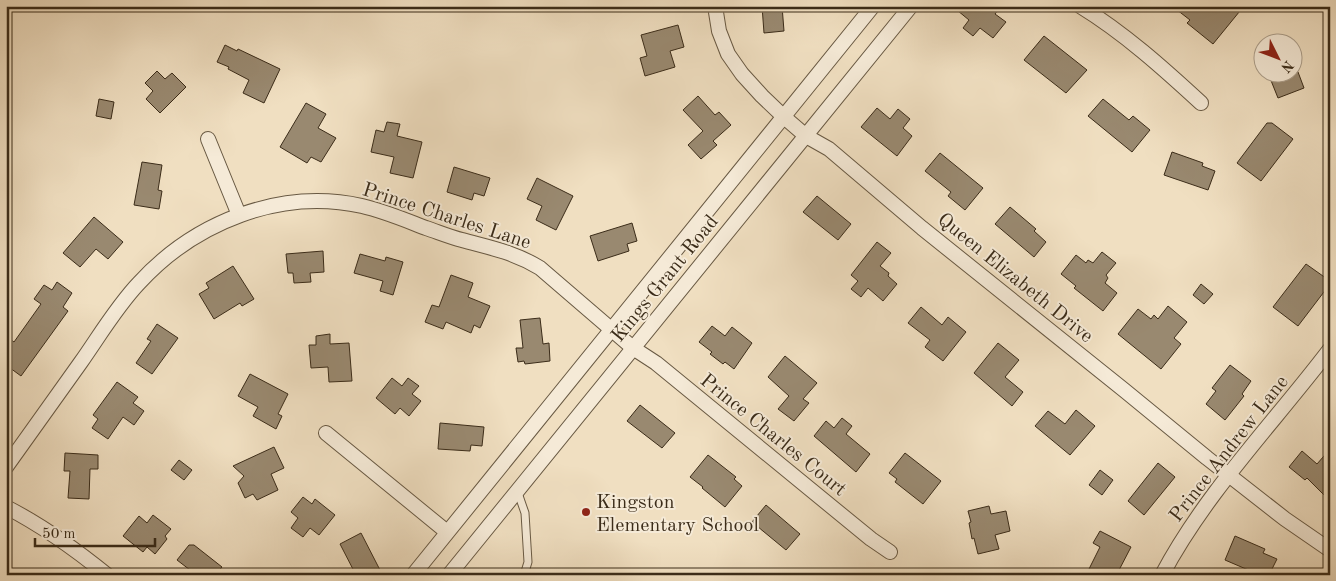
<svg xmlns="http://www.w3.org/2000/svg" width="1336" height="581" viewBox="0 0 1336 581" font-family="'Old Standard TT',serif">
<rect width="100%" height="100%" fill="#f0dfc1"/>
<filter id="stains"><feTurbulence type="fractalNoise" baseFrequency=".004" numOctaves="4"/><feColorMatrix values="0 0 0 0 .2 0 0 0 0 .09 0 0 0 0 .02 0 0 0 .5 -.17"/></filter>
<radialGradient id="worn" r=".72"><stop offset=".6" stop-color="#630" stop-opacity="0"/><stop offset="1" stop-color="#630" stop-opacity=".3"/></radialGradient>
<g fill="#998970" stroke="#3b2c19">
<path d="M762,6H782L784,31L764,33Z"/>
<path d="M952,6H1001L995,14L1006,22L993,38L980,28L973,36L963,28L969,20Z"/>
<path d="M1172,6H1244L1213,44L1187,23L1190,20Z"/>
<path d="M678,25L684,47L670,51L675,67L645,76L640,58L647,56L641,35Z"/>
<path d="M1044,36L1087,70L1066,93L1024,60Z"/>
<path d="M225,45L237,51L238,49L280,69L264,103L243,93L249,80L228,69L229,67L217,62Z"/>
<path d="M157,71L165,79L172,73L186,87L160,113L146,99L153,91L145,83Z"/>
<path d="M1274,72H1298L1304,88L1278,98L1270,78L1275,76Z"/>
<path d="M698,96L715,115L719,112L731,125L713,141L717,145L701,159L688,145L703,131L683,110Z"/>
<path d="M99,99L114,102L111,119L96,116Z"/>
<path d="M1103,99L1129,120L1133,116L1150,130L1132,152L1088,116Z"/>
<path d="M306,103L326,114L318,128L336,138L321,162L311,157L307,163L280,147Z"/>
<path d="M877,108L890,119L898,109L910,119L903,128L912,136L897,156L861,127Z"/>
<path d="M387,122L400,124L397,136L422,142L413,178L390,173L394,157L371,152L376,130L384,132Z"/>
<path d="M1267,123H1272L1293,139L1261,181L1237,163Z"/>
<path d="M1172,152L1203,163L1202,166L1215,171L1208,190L1164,175Z"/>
<path d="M940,153L983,188L965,210L948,196L951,192L925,171Z"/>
<path d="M142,162L162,165L158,190L162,191L159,209L134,205Z"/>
<path d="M454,167L490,178L484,196L474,193L472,200L447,192Z"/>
<path d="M537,178L573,196L556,230L536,220L542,206L527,199Z"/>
<path d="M817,196L851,224L838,240L803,212Z"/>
<path d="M1010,207L1036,229L1034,231L1046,242L1034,257L995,224Z"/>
<path d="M94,217L123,242L108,259L96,249L80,267L63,253Z"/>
<path d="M632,223L637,241L627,244L629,251L598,261L590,236Z"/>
<path d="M877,242L891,253L880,266L889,273L888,276L897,284L883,301L868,288L861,297L851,289L858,281L851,275Z"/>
<path d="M323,251L324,272L310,273L311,282L294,283L293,273H288L286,254Z"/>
<path d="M1102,252L1116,263L1106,275L1108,278L1105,283L1117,293L1103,311L1074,288L1076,286L1061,274L1076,255L1086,263L1088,260L1093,263Z"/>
<path d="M360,254L385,261L386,257L403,262L393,295L380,291L383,281L354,273Z"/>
<path d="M1306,264L1330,281V284L1298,326L1273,307Z"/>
<path d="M233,266L254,299L242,306L240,303L214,319L199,294L209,288L206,283Z"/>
<path d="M451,275L473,283L468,297L490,306L480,328L474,325L471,333L446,322L443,329L425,322L432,305L439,307Z"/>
<path d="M57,282L72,293L63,307L68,311L21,376L6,365V336L14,342L41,304L34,299L44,285L52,290Z"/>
<path d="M1201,284L1213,294L1204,304L1193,295Z"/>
<path d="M1168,306L1187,322L1174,338L1181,344L1161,369L1118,334L1138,309L1151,319L1154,315L1158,319Z"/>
<path d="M921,307L942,325L948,317L966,332L943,361L925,347L930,340L908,323Z"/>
<path d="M540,318L543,344L549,343L550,361L525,364L524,361L518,362L516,348H523L520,320Z"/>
<path d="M157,324L178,338L152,374L136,363L151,341L147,339Z"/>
<path d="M712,326L725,336L732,327L752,343L734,369L725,362L723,364L710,354L712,352L699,342Z"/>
<path d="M330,334V344L349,343L352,381L329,382L328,367L311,368L309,345H316V336Z"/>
<path d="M998,343L1019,360L1005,377L1023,392L1012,406L974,373Z"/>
<path d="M785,356L817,383L803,399L809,403L794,421L778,409L789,396L768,377Z"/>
<path d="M1230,365L1251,381L1242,394L1244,396L1225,420L1206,404L1216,391L1212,388Z"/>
<path d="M250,374L288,394L278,414L282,416L276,429L253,416L258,407L238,396Z"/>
<path d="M392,378L402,386L408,378L419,386L412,394L421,401L409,416L400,408L395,414L376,398Z"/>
<path d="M117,382L138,397L133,403L144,411L134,425L123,417L108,439L92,428L98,419L93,415Z"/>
<path d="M640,405L675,433L662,448L627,421Z"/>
<path d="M1076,410L1095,426L1070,455L1035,426L1048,411L1065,424Z"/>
<path d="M842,418L852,426L846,434L870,454L856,472L814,436L826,421L834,428Z"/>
<path d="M440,423L484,427L482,446L471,445L470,451L438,449Z"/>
<path d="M274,447L284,468L271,474L278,490L257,500L253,494L245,498L238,483L244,476L233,466Z"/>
<path d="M1330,449V501L1307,478L1305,480L1289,467L1302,451L1317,464Z"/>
<path d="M65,453L98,455V469H90L89,499L68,498L70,471H64Z"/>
<path d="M905,453L941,481L923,504L895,482L897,479L889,473Z"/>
<path d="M708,455L736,477L734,479L742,486L725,507L702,488L703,487L690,477Z"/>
<path d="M179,460L192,470L184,480L171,470Z"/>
<path d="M1158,463L1175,477L1144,515L1128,501Z"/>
<path d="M1100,470L1113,480L1102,495L1089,485Z"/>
<path d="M303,497L312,504L315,499L335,515L319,535L310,528L303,537L291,528L298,518L291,512Z"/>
<path d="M766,505L800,534L786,550L752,522Z"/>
<path d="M989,506L991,514L1006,511L1010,531L995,535L999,549L978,554L974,538L972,539L969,523L971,522L968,511Z"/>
<path d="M153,515L171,529L165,536L167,539L155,554L147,547L143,552L123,536L139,516L147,523Z"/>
<path d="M1100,531L1131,547L1118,572L1113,570L1111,575H1086L1100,547L1093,543Z"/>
<path d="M361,533L380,570L372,575H356L340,544Z"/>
<path d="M1235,536L1265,549L1263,553L1277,559L1269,575H1260L1225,560Z"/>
<path d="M189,545H194L222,567L215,575H186L190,570L177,560Z"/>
</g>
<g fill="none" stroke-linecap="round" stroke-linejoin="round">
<defs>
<path id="lane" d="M517,490L525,513L528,562L524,575"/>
<g id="street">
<path d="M715,6L719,31L728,54L742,74L762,96L784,117L806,136L829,149L922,228L1124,390L1207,458L1285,519L1330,550"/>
<path d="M1080,6C1124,33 1163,68 1201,103"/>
<path d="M208,139L239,215"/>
<path d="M326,433L447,532"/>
<path d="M6,467C31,432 56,397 81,362C100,335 117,306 139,283C195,222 280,188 362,206C384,211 405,220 426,228C438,232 450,237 462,240C491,248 514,252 540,268L633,348L656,363L871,539L890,552"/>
<path d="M6,507C43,526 75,549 107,575"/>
<path d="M413,575L873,6"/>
<path d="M449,575L911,6"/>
<path d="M1162,575C1206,492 1273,424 1330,349"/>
</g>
</defs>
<use href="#lane" stroke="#685943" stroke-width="9"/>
<use href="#street" stroke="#685943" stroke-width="16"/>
<use href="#lane" stroke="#f5ead7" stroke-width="7"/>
<use href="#street" stroke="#f5ead7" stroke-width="14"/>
</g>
<circle fill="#8f2418" stroke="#f5ead7" stroke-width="2" cx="586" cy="512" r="5"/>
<g text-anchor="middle" stroke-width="4" stroke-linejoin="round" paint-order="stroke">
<g font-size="20" fill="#3b2c19" stroke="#f5ead7">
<text transform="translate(447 215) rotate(18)" y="7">Prince Charles Lane</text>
<text transform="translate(1016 277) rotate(39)" y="7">Queen Elizabeth Drive</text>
<text transform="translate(664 278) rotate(-51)" y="7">Kings Grant Road</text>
<text transform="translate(774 434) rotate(39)" y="7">Prince Charles Court</text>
<text transform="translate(1228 448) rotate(-52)" y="7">Prince Andrew Lane</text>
</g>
<g font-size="20" fill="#3b2c19" stroke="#f5ead7" text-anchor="start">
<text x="596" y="508">Kingston<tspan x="596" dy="23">Elementary School</tspan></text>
</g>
</g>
<rect width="1336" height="581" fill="none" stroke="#f0dfc1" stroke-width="25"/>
<rect x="8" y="8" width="1321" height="566" fill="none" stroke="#3b2c19" stroke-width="2.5"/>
<rect x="12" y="12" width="1311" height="556" fill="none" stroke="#3b2c19"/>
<g transform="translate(1278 58) rotate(132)"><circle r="24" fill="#f5ead7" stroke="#ab9e8b"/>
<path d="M0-4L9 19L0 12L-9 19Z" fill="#8f2418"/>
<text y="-8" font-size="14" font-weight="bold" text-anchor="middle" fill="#3b2c19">N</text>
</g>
<path d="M35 538v8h120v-8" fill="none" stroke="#3b2c19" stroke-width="2.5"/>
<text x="42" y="538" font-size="15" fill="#3b2c19" stroke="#f5ead7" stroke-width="4" paint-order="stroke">50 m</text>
<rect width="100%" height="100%" filter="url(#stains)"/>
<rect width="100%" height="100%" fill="url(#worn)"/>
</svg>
